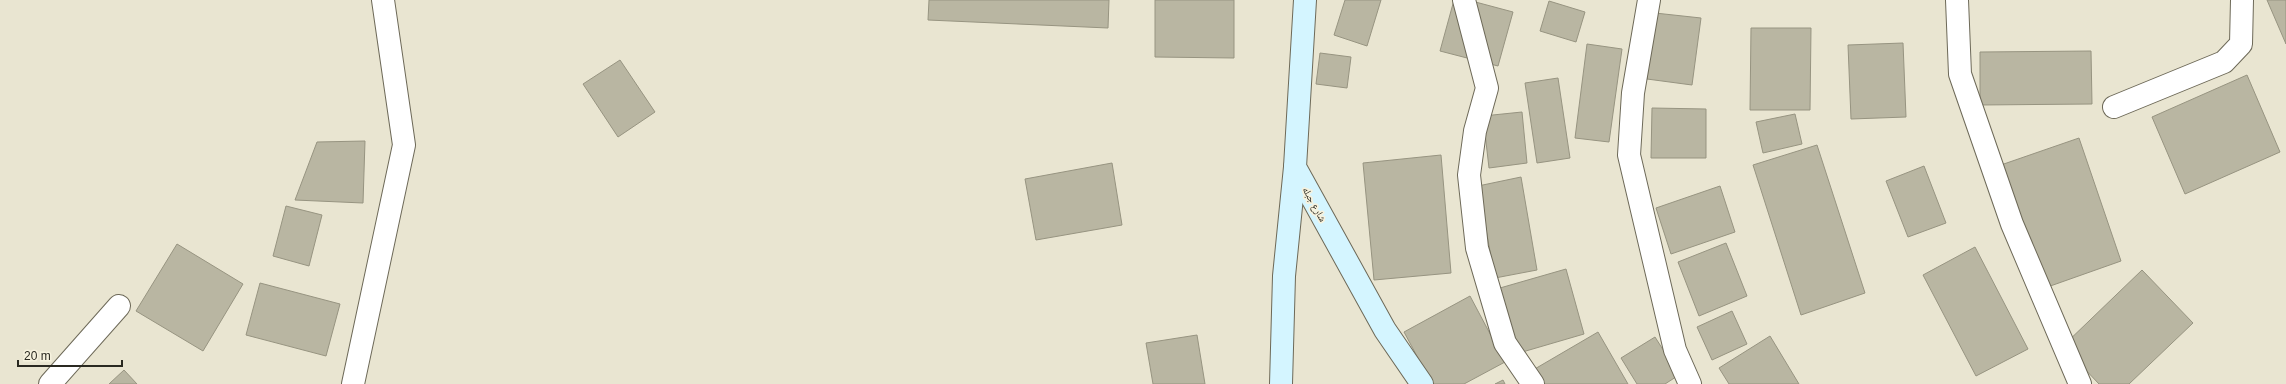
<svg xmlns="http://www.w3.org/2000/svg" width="2286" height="384" viewBox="0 0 2286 384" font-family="Helvetica,'Noto Naskh Arabic',sans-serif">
<rect width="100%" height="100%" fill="#e9e5d1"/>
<g fill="#b9b6a2" stroke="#979481">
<path d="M929,0H1109L1108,28L928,20Z"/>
<path d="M1155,0H1234V58L1155,57Z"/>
<path d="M1345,0H1381L1367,46L1334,35Z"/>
<path d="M1454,0H1468L1513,12L1498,66L1440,51Z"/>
<path d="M2267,0H2286V44Z"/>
<path d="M1549,1L1585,12L1576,42L1540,31Z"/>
<path d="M1655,13L1701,18L1692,85L1647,79Z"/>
<path d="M1751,28H1811L1810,110H1750Z"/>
<path d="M1903,43L1906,117L1851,119L1848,45Z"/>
<path d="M1587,44L1622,49L1609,142L1575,138Z"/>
<path d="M2091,51L2092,104L1980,105V52Z"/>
<path d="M1320,53L1351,57L1347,88L1316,84Z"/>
<path d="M620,60L655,112L618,137L583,84Z"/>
<path d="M2247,75L2280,152L2185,194L2152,117Z"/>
<path d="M1558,78L1570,158L1537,163L1525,83Z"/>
<path d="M1652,108L1706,109V158H1651Z"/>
<path d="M1522,112L1527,163L1489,168L1483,116Z"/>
<path d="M1795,114L1802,144L1763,153L1756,122Z"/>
<path d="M2079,138L2121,261L2039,290L1998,166Z"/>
<path d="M365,141L363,203L295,200L317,142Z"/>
<path d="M1817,145L1865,293L1801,315L1753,165Z"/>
<path d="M1441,155L1451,273L1374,280L1363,163Z"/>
<path d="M1112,163L1122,225L1036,240L1025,179Z"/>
<path d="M1924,166L1946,223L1908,237L1886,181Z"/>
<path d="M1521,177L1537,270L1495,278L1478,186Z"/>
<path d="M1720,186L1735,232L1671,254L1656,208Z"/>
<path d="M286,206L322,215L309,266L273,256Z"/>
<path d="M1726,243L1747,296L1699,316L1678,262Z"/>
<path d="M177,244L243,284L203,351L136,311Z"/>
<path d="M1975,247L2028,349L1976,376L1923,275Z"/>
<path d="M1566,269L1584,334L1519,353L1500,288Z"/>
<path d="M2142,270L2193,323L2129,384H2099L2063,346Z"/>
<path d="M260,283L340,304L326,356L246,335Z"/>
<path d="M1470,296L1505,362L1464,384H1432L1404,332Z"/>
<path d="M1732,311L1747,344L1712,360L1697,327Z"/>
<path d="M1598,332L1628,384H1541L1533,370Z"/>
<path d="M1197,335L1205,384H1153L1146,343Z"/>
<path d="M1770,336L1799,384H1729L1719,368Z"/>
<path d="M1655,337L1679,375L1665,384H1637L1621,358Z"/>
<path d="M124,370L137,384H109Z"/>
<path d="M1503,380L1505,384H1495Z"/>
</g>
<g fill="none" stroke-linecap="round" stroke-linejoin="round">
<defs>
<g id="street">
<path d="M1464,0L1487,88L1475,131L1469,175L1477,248L1505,343L1533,384"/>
<path d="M1649,0L1633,93L1629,155L1675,350L1690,384"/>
<path d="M1957,0L1960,74L2012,224L2080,384"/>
<path d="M2114,107L2224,62L2241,44L2242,0"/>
<path d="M50,384L119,306"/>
<path d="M353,384L404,145L383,0"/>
</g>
<g id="secondary">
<path d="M1305,0L1295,167L1385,330L1422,384"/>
<path d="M1281,384L1284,276L1295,167"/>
</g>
</defs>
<use href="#street" stroke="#6d6958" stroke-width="24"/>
<use href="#secondary" stroke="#6d6958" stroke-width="24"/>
<use href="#street" stroke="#fff" stroke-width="22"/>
<use href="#secondary" stroke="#d4f5ff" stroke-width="22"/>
</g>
<g text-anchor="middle" stroke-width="3.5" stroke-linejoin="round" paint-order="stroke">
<g font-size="10" fill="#2a2921" stroke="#f6f2de">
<text transform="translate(1315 204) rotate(61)" y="4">شارع جبله</text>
</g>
</g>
<path d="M18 360v6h104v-6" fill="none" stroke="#2a2921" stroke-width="2"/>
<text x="24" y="360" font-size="12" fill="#2a2921" stroke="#f6f2de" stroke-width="3" paint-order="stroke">20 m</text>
</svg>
